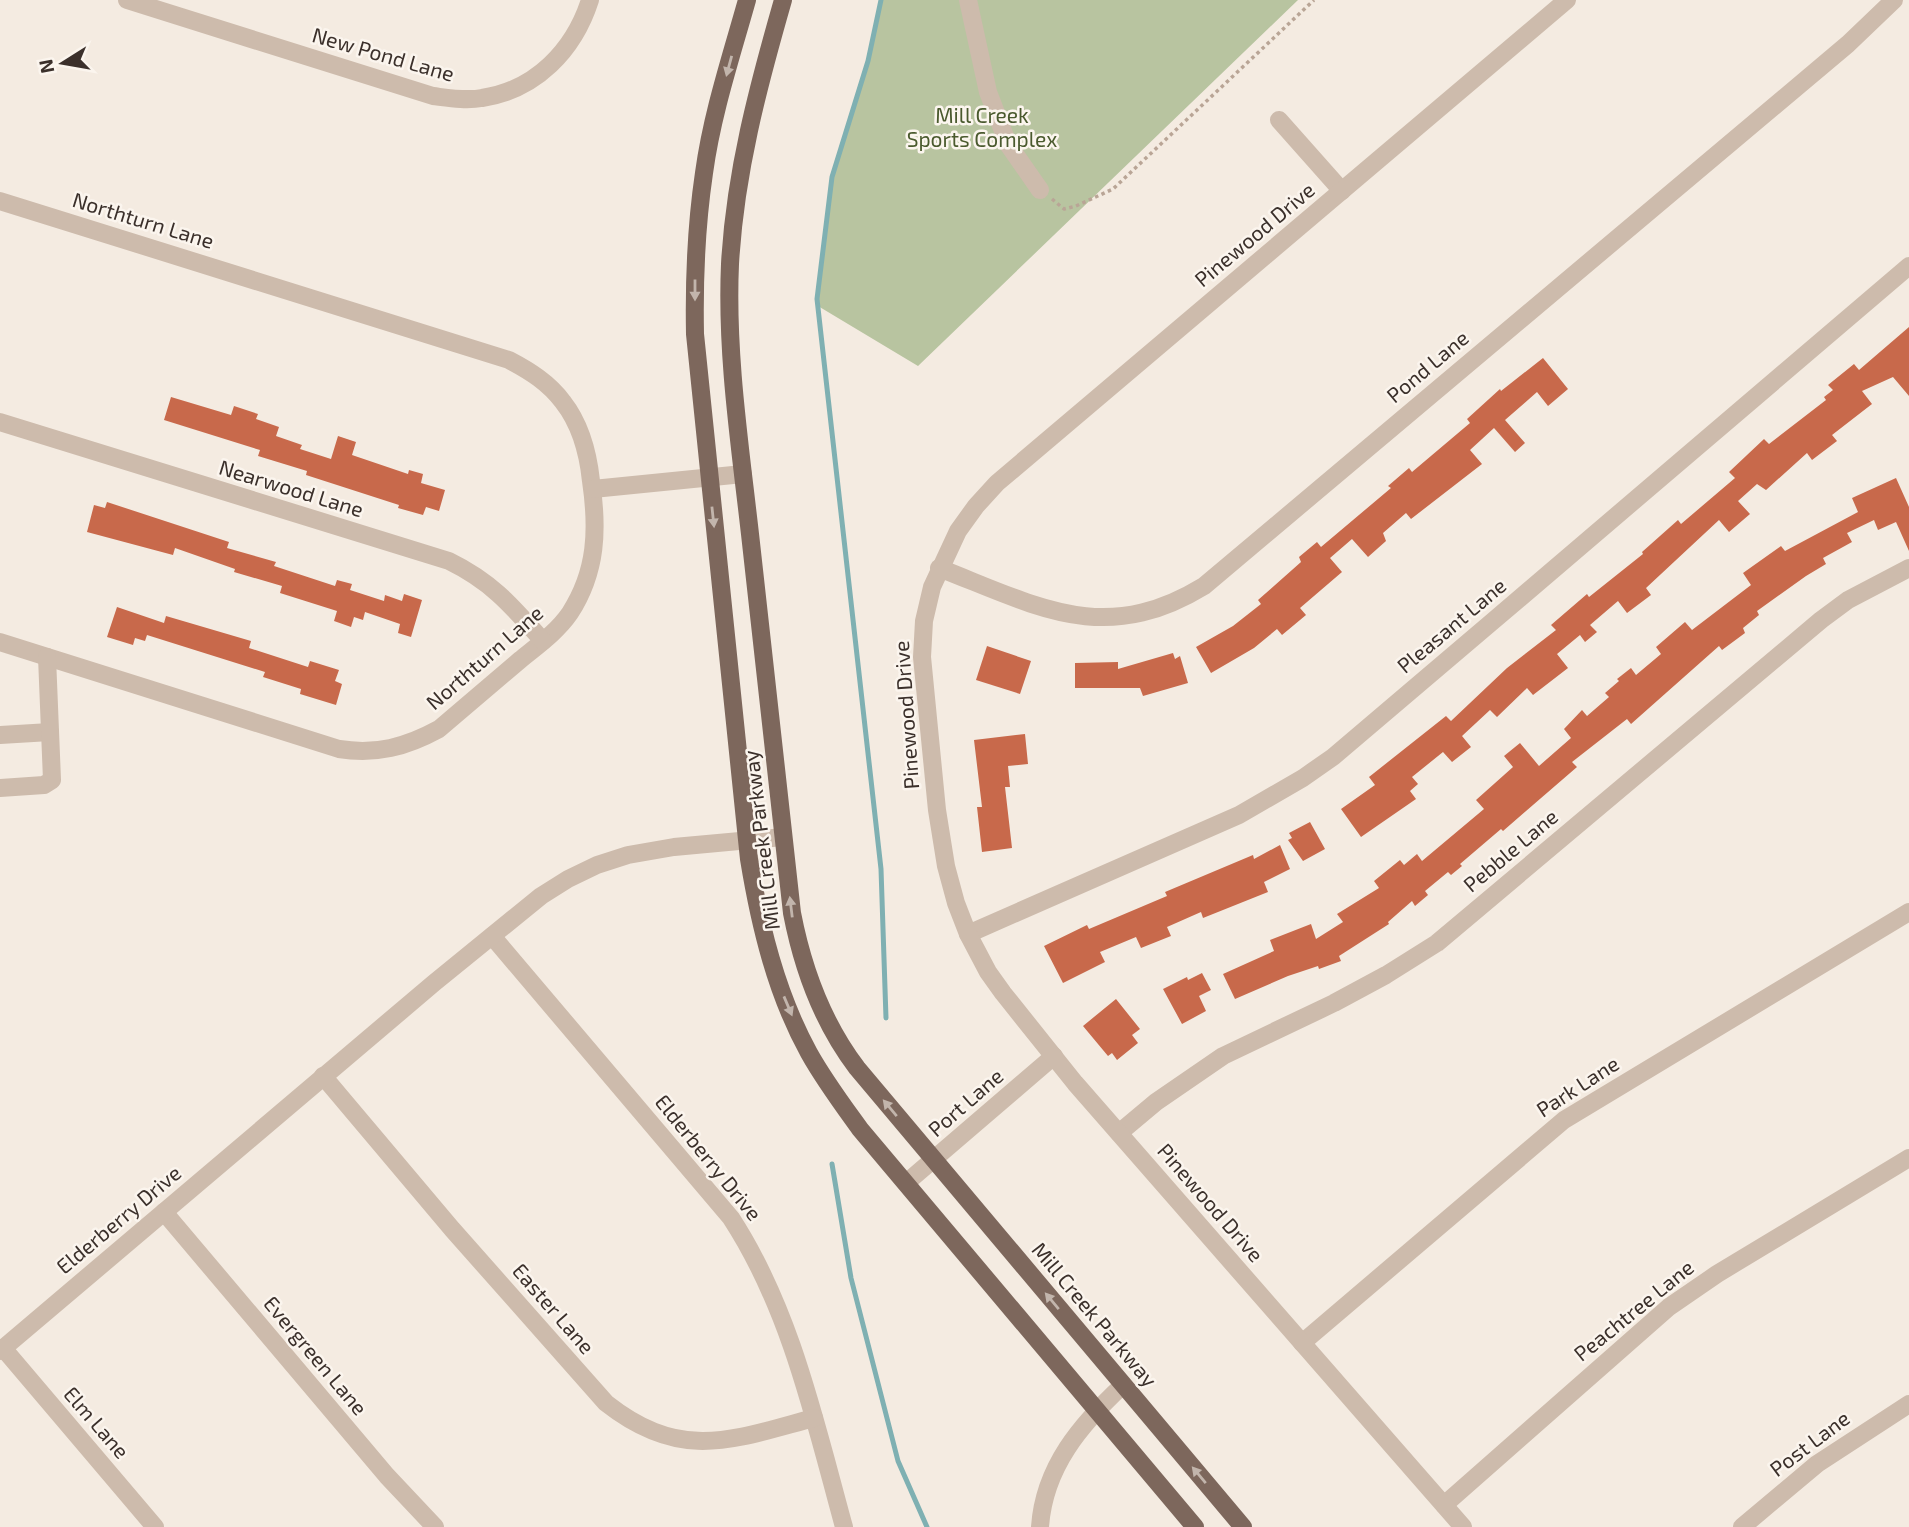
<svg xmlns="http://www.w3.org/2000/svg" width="1909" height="1527" viewBox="0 0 1909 1527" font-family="'Exo 2',sans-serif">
<rect width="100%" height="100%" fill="#f4ebe1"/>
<path fill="#b8c4a0" d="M881,0H1298L918,366L818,306L832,177L865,70Z"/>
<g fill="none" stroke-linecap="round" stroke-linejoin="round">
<g stroke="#7fb0b2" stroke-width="5">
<path d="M881,0L868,61L832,177L817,299L881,869L886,1018"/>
<path d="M832,1164L851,1278L898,1461L927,1527"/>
</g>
</g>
<g fill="#c8694b">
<path d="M1909,327V396L1893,377L1862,391L1872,404L1832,435L1837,441L1812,460L1807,453L1766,490L1757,484L1738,501L1750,514L1729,532L1719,520L1646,588L1651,595L1627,613L1618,601L1590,625L1597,632L1585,642L1580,635L1557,654L1568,668L1533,695L1527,688L1497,717L1490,710L1462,736L1471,747L1452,762L1443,752L1412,777L1418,784L1410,791L1416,799L1361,837L1341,809L1375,785L1369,777L1446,716L1451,721L1507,668L1556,630L1551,625L1587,594L1589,597L1643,554L1642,552L1678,520L1681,524L1735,478L1729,472L1764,439L1769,444L1826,400L1824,397L1833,390L1828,385L1854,364L1859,370Z"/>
<path d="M1543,358L1568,389L1548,406L1537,392L1505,420L1525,443L1515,452L1494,428L1470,450L1482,464L1411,519L1406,513L1383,533L1386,541L1368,557L1352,539L1330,558L1342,572L1300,608L1306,615L1282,635L1277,629L1254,648L1211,673L1196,647L1233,626L1261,604L1258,600L1301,562L1299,557L1317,542L1321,547L1391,488L1388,486L1409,468L1412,472L1470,423L1467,419L1500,389L1501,391Z"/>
<path d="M171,397L231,415L234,406L258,414L256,419L279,427L276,436L302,445L300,449L331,459L338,436L356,442L352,455L408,474L409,470L423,474L421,483L445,490L439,511L426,507L423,515L398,508L399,505L306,475L307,471L258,456L260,450L164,420Z"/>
<path d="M1896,478L1909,507V551L1896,522L1878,530L1874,520L1847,533L1852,542L1823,558L1826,564L1806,576L1757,611L1759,615L1743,628L1745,633L1722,650L1719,646L1631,724L1627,719L1572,762L1577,767L1503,831L1501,829L1460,864L1462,866L1451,875L1448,872L1425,891L1428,895L1415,906L1412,901L1388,922L1389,924L1339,956L1341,961L1319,969L1318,966L1288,976L1235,999L1223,974L1274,951L1270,940L1311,924L1316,939L1343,922L1337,914L1379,888L1374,881L1400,860L1404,865L1417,854L1422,861L1484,809L1476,800L1513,767L1504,756L1520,743L1539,766L1571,738L1564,729L1582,710L1587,716L1609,697L1605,693L1619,681L1617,679L1631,668L1636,675L1661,654L1656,647L1685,622L1692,630L1751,585L1743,573L1781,546L1785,551L1858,512L1852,498Z"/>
<path d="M107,502L229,542L227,548L276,562L274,566L335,586L337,580L352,584L350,590L384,601L385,595L402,601L404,594L422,600L411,637L398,633L400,624L365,612L363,620L354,617L351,627L334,621L337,611L280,593L282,586L234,572L235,569L175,548L173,555L87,532L94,505L105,508Z"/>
<path d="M117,607L164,623L166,616L251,641L249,648L308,667L310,661L339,670L335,681L342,684L336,705L300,694L301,689L263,677L265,672L147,635L145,641L135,638L133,645L107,637Z"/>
<path d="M987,646L1031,661L1020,694L976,680Z"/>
<path d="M1173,653L1175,659L1180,656L1188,683L1143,696L1140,688H1075V663L1118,662V669Z"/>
<path d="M1025,734L1028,764L1008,766L1010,787H1005L1012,848L982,852L977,807H982L974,740Z"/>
<path d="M1310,822L1325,849L1303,861L1288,840L1292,838L1289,833Z"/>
<path d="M1280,845L1290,869L1264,882L1268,892L1203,918L1201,912L1167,927L1171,936L1141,948L1136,937L1100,952L1105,962L1063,983L1044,946L1087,925L1089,929L1167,896L1165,892L1253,855L1254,859Z"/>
<path d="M1202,973L1211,990L1199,996L1206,1011L1182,1024L1163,989L1187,977L1188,980Z"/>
<path d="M1116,999L1140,1029L1132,1035L1138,1043L1117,1060L1112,1053L1108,1056L1083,1026Z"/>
</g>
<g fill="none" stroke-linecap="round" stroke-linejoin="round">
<path stroke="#b9a596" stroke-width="3.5" stroke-dasharray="3.5 3.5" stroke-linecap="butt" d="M1052,199L1064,209L1076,206L1113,189L1314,0"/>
<g stroke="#cdbbac" stroke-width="18">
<path d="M127,0L433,96C449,98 466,101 482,98C536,90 574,50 590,0"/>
<path d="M968,0L988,92L1008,144L1040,190"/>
<path d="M1279,120L1342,191"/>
<path d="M0,201L509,360C530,371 549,383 563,402C581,425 588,452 591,481C598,529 597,571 570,613C557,632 537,646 520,660C493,683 466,706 439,729C406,747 376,755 339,749L0,642"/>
<path d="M0,422L449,561C492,582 512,606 543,641"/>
<path d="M593,489L743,474"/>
<path d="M939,568C1037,606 1104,647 1204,586L1848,44L1894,0"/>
<path d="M0,735L50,732"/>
<path d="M0,788L44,785L52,780L47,657"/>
<path d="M968,934L1239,815L1303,778L1333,757L1493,621L1909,266"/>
<path d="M492,936L731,1218C791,1310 815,1422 844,1527"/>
<path d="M323,1076L452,1229L606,1403C681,1462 731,1440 814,1418"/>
<path d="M1119,1133L1156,1102L1223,1056L1334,1003L1386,975L1437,943L1821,620L1848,600L1909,568"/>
<path d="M906,1183L1054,1056"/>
<path d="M164,1212L387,1476L435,1527"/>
<path d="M1302,1343L1564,1120L1909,912"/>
<path d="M3,1348L155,1527"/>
<path d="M0,1351L434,983L541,896L568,879L597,865L628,855L674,847L783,837"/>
<path d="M1444,1505L1669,1307L1717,1274L1909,1158"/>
<path d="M1040,1527C1044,1467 1081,1424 1123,1385"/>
<path d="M1463,1527L1075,1083L1003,993L988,972L968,934L956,903L946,866L937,810L922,657L924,621L932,587L958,531L976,506L997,483L1567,0"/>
<path d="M1742,1527L1817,1464L1909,1404"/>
</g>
<g stroke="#7d675c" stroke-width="18">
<path d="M747,0C731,57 712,114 704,173C696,227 694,280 695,334L749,859C760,926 776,993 809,1053C824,1080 842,1104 860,1129L1195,1527"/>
<path d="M783,0C758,87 735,173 730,264C726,354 740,445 750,534C764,660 778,787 792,913C803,970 822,1022 857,1068L1243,1527"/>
</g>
</g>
<defs><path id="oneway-solid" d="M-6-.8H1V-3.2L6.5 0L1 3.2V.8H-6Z" transform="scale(1.75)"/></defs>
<g fill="#c2b5ac">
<use href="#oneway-solid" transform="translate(729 66) rotate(105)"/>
<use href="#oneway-solid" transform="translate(695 290) rotate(90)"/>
<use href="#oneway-solid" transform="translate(713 517) rotate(84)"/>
<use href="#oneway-solid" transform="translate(791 907) rotate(-97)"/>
<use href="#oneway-solid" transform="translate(788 1006) rotate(67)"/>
<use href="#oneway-solid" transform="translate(890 1108) rotate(-130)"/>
<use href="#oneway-solid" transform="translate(1052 1301) rotate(-130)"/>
<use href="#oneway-solid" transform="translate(1199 1475) rotate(-130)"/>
</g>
<g text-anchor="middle" stroke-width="5" stroke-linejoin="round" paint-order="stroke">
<g font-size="21" fill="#3b302b" stroke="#fbf5ee">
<text transform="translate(383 55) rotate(16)" y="7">New Pond Lane</text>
<text transform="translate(143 221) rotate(17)" y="7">Northturn Lane</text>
<text transform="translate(1255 235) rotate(-40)" y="7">Pinewood Drive</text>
<text transform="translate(1428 367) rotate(-40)" y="7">Pond Lane</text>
<text transform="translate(291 489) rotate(17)" y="7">Nearwood Lane</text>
<text transform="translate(1452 626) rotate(-40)" y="7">Pleasant Lane</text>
<text transform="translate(485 658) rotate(-41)" y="7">Northturn Lane</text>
<text transform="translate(907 715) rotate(-94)" y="7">Pinewood Drive</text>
<text transform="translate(762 840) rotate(-97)" y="7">Mill Creek Parkway</text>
<text transform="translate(1511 851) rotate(-40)" y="7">Pebble Lane</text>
<text transform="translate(1578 1087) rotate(-33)" y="7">Park Lane</text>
<text transform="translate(966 1103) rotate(-41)" y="7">Port Lane</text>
<text transform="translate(708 1158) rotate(51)" y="7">Elderberry Drive</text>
<text transform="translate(1210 1203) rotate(49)" y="7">Pinewood Drive</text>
<text transform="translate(119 1220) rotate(-40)" y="7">Elderberry Drive</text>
<text transform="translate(553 1309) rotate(49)" y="7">Easter Lane</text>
<text transform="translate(1634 1311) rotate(-39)" y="7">Peachtree Lane</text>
<text transform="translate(1094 1315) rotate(50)" y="7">Mill Creek Parkway</text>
<text transform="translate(315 1356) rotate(50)" y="7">Evergreen Lane</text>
<text transform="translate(96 1423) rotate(49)" y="7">Elm Lane</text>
<text transform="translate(1810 1444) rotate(-37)" y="7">Post Lane</text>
</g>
<g font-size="21" fill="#4a5a2e" stroke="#fbf5ee">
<text x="982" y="123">Mill Creek<tspan x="982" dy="24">Sports Complex</tspan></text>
</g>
</g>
<g transform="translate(63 63) rotate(259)" stroke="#fbf5ee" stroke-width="5" paint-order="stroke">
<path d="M0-5L12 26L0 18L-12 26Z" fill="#3b302b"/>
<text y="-10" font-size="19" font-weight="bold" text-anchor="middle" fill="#3b302b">N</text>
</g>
</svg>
